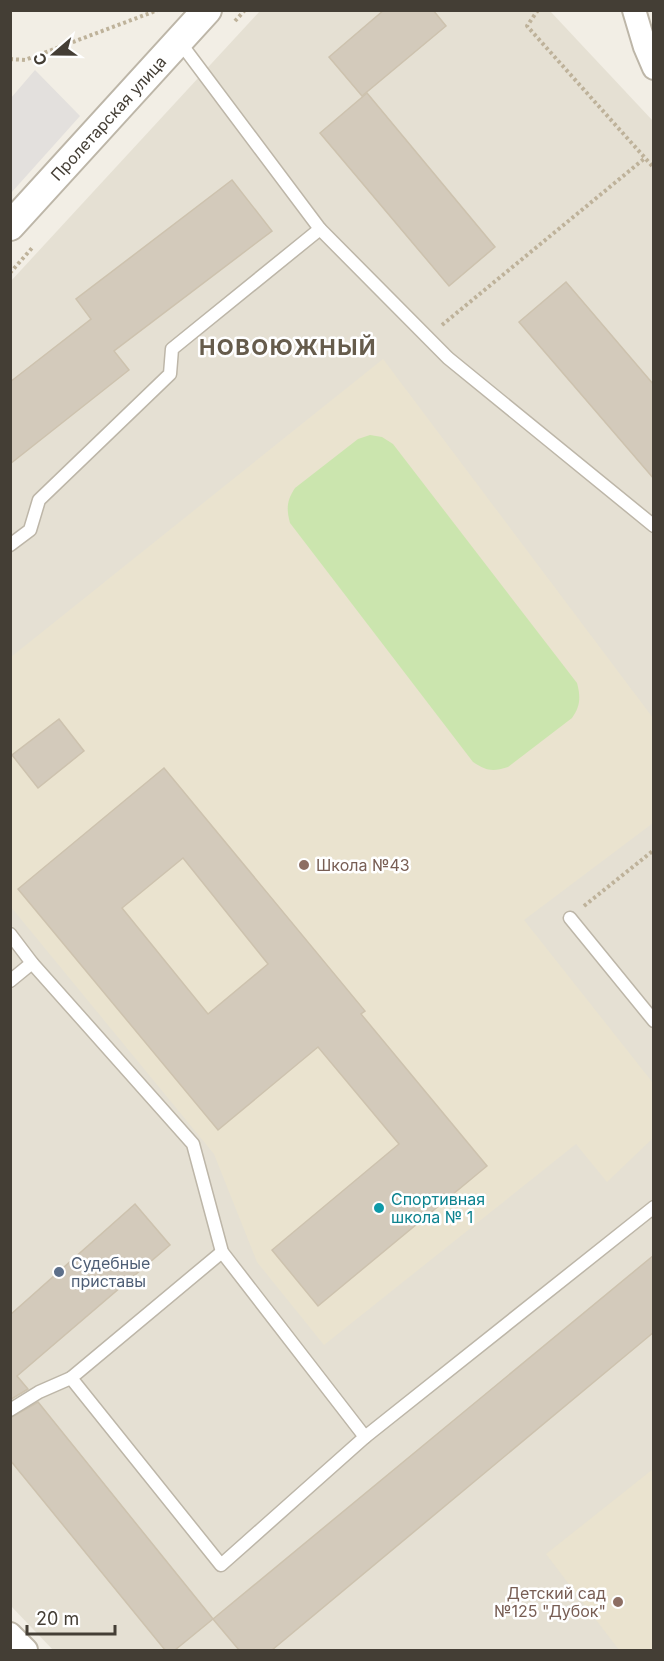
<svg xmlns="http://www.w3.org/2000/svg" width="664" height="1661" viewBox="0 0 664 1661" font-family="Inter,sans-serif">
<rect width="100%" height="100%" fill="#f2eee5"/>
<path fill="#e5e0d3" d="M260,11H550L653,121V1650H53L11,1606L10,282Z"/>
<g fill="#eae3cf">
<path d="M383,359L653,718V823L524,920L653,1083V1138L607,1182L576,1144L324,1345L257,1262L214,1154L11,907V657Z"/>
<path d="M653,1469V1650H619L546,1554Z"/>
</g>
<path fill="#cbe5ae" d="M370,435L382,437L393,444L577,683C581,698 580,706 572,718L508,767C492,772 487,771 473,762L290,523C286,508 287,500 295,488L358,439Z"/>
<path fill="#e3e0dd" d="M35,70L80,116L11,193V98Z"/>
<g fill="#d3cabb" stroke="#cdc2ae" stroke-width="1.5" fill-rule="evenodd">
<path d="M384,10H433L446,26L362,96L329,57Z"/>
<path d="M367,93L495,247L449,286L320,133Z"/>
<path d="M232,180L272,231L114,351L129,370L10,464V382L91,319L76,299Z"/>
<path d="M566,282L654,385V479L519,322Z"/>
<path d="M59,719L84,751L38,788L12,755Z"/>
<path d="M164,768L365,1011L361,1014L487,1166L318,1306L272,1250L399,1144L318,1047L218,1130L18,889ZM183,858L268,964L208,1014L122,908Z"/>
<path d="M135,1204L170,1245L17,1376L28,1389L10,1400V1315Z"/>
<path d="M654,1255V1332L272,1650H239L213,1619Z"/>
<path d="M38,1402L213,1619L175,1650H165L10,1460V1418Z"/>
</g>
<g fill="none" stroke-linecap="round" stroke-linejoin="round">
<defs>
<g id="service">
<path d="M179,41L320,229"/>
<path d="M10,545L30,530L39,500L170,374L172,349L320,229L448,358L654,526"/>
<path d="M570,918L654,1021"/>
<path d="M10,934L32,963L193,1144L222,1252L365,1437"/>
<path d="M10,981L32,963"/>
<path d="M222,1252L71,1378L221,1565L365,1437L654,1207"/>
<path d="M10,1410L39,1392L71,1378"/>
</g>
<g id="minor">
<path d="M634,10L645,47L654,68"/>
<path d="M10,1634L26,1650"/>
</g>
<g id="tertiary">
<path id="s1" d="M10,226L207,10"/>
</g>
</defs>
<use href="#service" stroke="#bdb6a8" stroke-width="15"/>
<use href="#minor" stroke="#bdb6a8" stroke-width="26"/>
<use href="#tertiary" stroke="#bdb6a8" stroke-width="32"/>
<g stroke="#beb29a" stroke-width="4" stroke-dasharray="3 3" stroke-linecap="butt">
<path d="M538,10L527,26L654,168"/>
<path d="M235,21L245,10"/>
<path d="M10,59L25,60L158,10"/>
<path d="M10,273L32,248"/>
<path d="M442,325L645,158"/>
<path d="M584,906L654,850"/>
</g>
<use href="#service" stroke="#fff" stroke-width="12"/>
<use href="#minor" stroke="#fff" stroke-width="22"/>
<use href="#tertiary" stroke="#fff" stroke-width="28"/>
</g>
<g fill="#8d6e63" stroke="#fff" stroke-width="2">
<circle cx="304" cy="865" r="6"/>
<circle cx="618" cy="1602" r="6"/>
</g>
<circle fill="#0f9aa8" stroke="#fff" stroke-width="2" cx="379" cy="1208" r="6"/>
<circle fill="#5c6f8a" stroke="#fff" stroke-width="2" cx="59" cy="1272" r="6"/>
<g text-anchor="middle" stroke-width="5" stroke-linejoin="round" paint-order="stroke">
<g font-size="16" fill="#443e35" stroke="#fff">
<text dy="6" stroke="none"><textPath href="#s1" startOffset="146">Пролетарская улица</textPath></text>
</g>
<g font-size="16" fill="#785e54" stroke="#fff" text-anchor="start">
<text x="316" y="871">Школа №43</text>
<text x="606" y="1599" text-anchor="end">Детский сад<tspan x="606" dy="18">№125 "Дубок"</tspan></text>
</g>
<g font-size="16" fill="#0d838f" stroke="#fff" text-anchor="start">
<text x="391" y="1205">Спортивная<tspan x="391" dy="18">школа № 1</tspan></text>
</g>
<g font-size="16" fill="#4e5e75" stroke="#fff" text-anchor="start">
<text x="71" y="1269">Судебные<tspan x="71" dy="18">приставы</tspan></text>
</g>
<g font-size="22" font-weight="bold" letter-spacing="1.5" fill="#665c4c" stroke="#fff">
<text x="288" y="355">НОВОЮЖНЫЙ</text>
</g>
</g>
<rect width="664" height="1661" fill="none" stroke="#443e35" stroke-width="24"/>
<g transform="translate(54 54) rotate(250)" stroke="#ffffff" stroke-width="4.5" paint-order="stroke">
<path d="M0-4.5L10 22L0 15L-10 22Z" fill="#443e35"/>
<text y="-9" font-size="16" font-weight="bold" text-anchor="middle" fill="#443e35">С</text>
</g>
<path d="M27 1625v9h88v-9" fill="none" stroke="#443e35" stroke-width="3"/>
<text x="36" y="1625" font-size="18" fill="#443e35" stroke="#ffffff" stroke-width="4.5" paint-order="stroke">20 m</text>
</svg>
